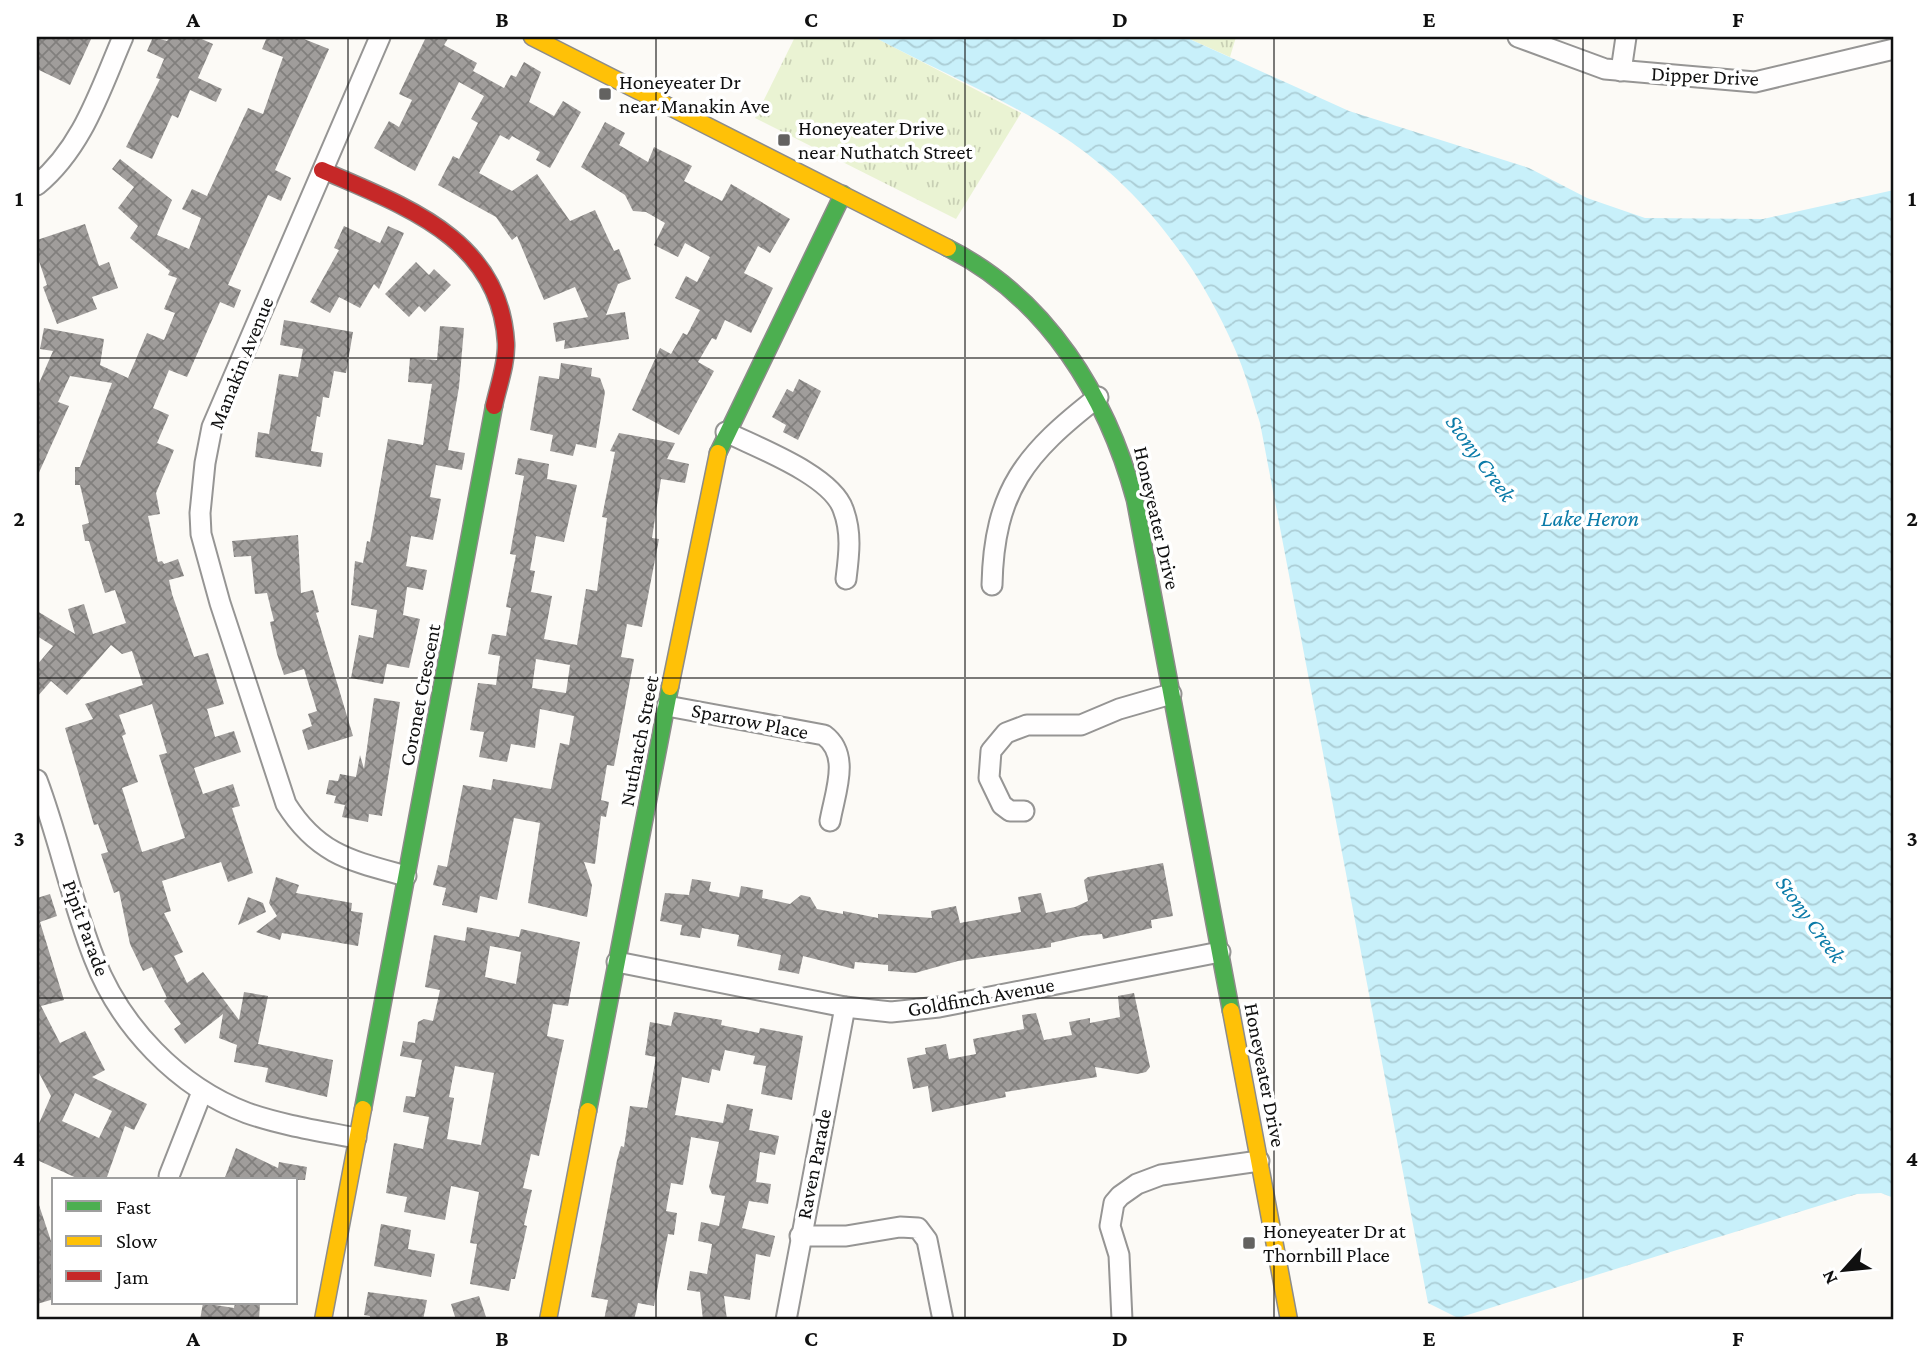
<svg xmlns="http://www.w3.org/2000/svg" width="1931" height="1357" viewBox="0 0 1931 1357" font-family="'Crimson Pro',serif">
<defs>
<pattern id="park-tufts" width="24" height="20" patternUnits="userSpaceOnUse" patternTransform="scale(1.75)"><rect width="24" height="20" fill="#eaf3d3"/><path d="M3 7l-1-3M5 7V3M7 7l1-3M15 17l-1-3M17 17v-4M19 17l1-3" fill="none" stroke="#c8cfb4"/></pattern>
<pattern id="water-waves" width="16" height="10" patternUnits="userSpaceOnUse" patternTransform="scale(1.75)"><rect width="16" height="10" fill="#c8f0fa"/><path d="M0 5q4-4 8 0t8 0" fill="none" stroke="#abcdd5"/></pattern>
<pattern id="building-cross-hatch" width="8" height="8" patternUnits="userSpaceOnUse" patternTransform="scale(1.75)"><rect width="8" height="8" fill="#a09d9b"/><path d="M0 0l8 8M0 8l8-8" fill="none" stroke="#817f7d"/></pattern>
</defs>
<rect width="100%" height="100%" fill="#fcfaf6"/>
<g fill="url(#park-tufts)">
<path d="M795,37H874L1021,113L956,219L755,118Z"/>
<path d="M1185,37H1236L1230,57Z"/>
</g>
<path fill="url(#water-waves)" d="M874,37H1185L1349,111L1529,168L1587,198L1645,218L1763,219L1894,190V1198L1881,1193L1857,1194L1458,1318L1428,1303L1260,423C1252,398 1245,371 1234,347C1199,267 1143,192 1071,142C1010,100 939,72 874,37Z"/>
<g fill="url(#building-cross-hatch)" fill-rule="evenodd">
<path d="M37,37H92L70,85L37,69Z"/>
<path d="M153,37L167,41L170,37H197L213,44L198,78L222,89L216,102L190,90L178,118L172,115L152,159L126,147L160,79L156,78L164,59L147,51Z"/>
<path d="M267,37H299L329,49L275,170L291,178L281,201L268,195L228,285L241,290L234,308L220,302L187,377L169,370L153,408L169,415L157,443L174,450L156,493L160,514L148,516L158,562L162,561L164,564L178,559L184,576L169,580L172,594L194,657L208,653L224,704L207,709L215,737L234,731L241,752L194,768L203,794L233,784L240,806L232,808L253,873L228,882L221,862L162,881L171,911L164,913L183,952L174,956L187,983L203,972L239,1020L244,992L268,996L258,1044L333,1060L327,1097L265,1082L268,1068L234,1062L237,1045L219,1038L223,1014L185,1044L174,1029L181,1024L164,1001L167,998L152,967L143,971L130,944L119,891L114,893L101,854L108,852L98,824L94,825L65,728L93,719L85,704L143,685L132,651L122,654L111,645L67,695L51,681L37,697V665L53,646L37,636V611L75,634L68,609L84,604L93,634L126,623L115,590L105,593L89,541H85L82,525L89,523L80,485H75V467H80L112,383L70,376L58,402L69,406L37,477V388L53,351L40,349L44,328L104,339L100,365L128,378L147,333L164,340L175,313L164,309L177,278L168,275L170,271L130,238L138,226L118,208L134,187L112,169L120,159L172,200L157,235L189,249L201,218L182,209L192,189L207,196L248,108L263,114L283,57L262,49ZM152,704L167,753L159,755L185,838L142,852L122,788L138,782L122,736L126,734L119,715Z"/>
<path d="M426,37H449L444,45L477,63L473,71L504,88L511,75L516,77L524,62L541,72L529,102L554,116L563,101L581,112L550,168L536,160L540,152L512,136L509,140L500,135L479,173L512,191L537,174L570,221L595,210L614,251L619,249L631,279L618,284L606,315L625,312L629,339L564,349L565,340L556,342L553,323L588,317L575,287L544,300L517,236L512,240L496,217L438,185L453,156L459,159L478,123L471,119L484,96L459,82L415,171L374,148L389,121L399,127L412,100L399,94Z"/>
<path d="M605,122L625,133L619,145L648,162L654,147L692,166L684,181L722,201L731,184L790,219L770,253L758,246L744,273L773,288L751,333L725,320L716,340L712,338L698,362L714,371L679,435L632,410L660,348L671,354L683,333L687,335L700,310L675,298L686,276L697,282L710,257L685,243L678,257L654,245L665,223L646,212L633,211L625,195L581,167Z"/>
<path d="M85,224L99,266L109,262L118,288L92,297L97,309L57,324L43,287L47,285L37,255V240Z"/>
<path d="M344,226L380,243L388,226L404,233L379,289L374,284L360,308L339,297L330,313L310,302L339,250L334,248Z"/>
<path d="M416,262L429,275L434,269L451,285L425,312L419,306L409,317L385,294Z"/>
<path d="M284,320L353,332L346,373L334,371L329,398L323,397L320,417L317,416L311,451L323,453L321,467L255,457L258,432L269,434L279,374L298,377L303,349L280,345Z"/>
<path d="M440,326L464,328L459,387L448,450L465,453L462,470L436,465L430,497L441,499L433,540L411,536L406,566L427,570L423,590L407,587L403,615L420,619L409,668L387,664L383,684L351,678L359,635L373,638L377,610L351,605L355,561L363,563L367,541L370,542L388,439L423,445L432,384L408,382L410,358L437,360Z"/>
<path d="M561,363L592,368L591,376L600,378L605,392L596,448L576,444L573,456L550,451L553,435L530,430L539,376L559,379Z"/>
<path d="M799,379L821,391L798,440L783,432L786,425L772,417L787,389L793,392Z"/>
<path d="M619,433L675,443L667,459L689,464L685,483L661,479L652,538L659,539L642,627L627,624L621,657L634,659L614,766L607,765L601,800L609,802L606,817L601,816L595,864L584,862L592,885L587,917L528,903L540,823L514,818L497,900L480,896L477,913L442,905L446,888L433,885L438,865L447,867L463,785L491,790L493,779L551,789L560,743L569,745L574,716L540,709L535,748L511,744L507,762L479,757L484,732L470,730L478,683L496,685L500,656L488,654L492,634L506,636L511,608L506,607L516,555L510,554L524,476L515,474L518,458L549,464L547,479L577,485L564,542L536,536L530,570L535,571L531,592L552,596L544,639L577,645L586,589L597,591L607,518L602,517L615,452L610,451ZM536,659L570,665L566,693L532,688Z"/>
<path d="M298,535L301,593L313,590L319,612L316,613L353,736L308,750L302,730L312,726L308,714L317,711L304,669L284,675L277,654L270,622L274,621L267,593L255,594L251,556L234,557L232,541Z"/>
<path d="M374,698L400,702L382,816L369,814L368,822L342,817L345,805L334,803L336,796L326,794L329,780L338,781L340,774L356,777L360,755L364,769Z"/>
<path d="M1163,863L1173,916L1151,920L1152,928L1103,939L1102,934L1081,936L1051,943V947L958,961L915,973L888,971V965L855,962L854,969L803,956L799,974L790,972L778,970L781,955L737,946L739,935L702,928L700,938L680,935L682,925L660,921L665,893L689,895L692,879L711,882L709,891L739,897L741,886L763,890L762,898L790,904L801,895L810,897L817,909L843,914V911L878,918V914L932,918L931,911L956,906L960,923L1021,912L1018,897L1041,893L1046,913L1075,907L1088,901L1084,880L1088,877Z"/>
<path d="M276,877L299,885L296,893L352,903L351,911L363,913L358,946L282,933L280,940L256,932L277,916L269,903Z"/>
<path d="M50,894L57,916L40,922L64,1000L41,1006L60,1043L85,1031L105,1070L92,1077L147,1104L134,1130L125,1126L107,1177L98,1180H81L37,1160V1128L51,1096L37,1069V898ZM75,1093L112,1111L99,1138L62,1121Z"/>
<path d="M248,897L263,903L266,912L238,925Z"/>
<path d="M467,927L519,937L521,929L580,942L568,1006L553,1004L547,1036L564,1040L539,1156L531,1154L523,1188L532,1190L524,1225L527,1226L515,1279H511L509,1291L470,1284L477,1244L470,1243L479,1192L451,1186L445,1220L404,1212L407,1197L386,1193L394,1143L423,1149L429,1117L403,1112L406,1096L415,1097L422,1060L400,1056L403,1041L415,1043L418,1022L424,1019L433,1021L440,990L425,987L434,935L465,941ZM490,946L521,952L516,984L485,977ZM455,1066L494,1073L481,1145L447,1139L454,1098L449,1097Z"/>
<path d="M1134,993L1150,1067L1146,1072L1137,1074L1095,1067L1097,1077L1005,1092L1006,1097L932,1112L928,1086L913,1089L907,1058L926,1054L925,1048L946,1044L949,1059L976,1054L973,1039L1024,1029L1022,1015L1036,1013L1044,1040L1072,1035L1069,1022L1090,1018V1023L1120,1017L1118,996Z"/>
<path d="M674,1012L722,1020L721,1025L759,1033L760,1028L803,1036L792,1100L761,1094L766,1066L753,1064L755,1056L725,1050L720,1071L712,1069L709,1083L682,1077L675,1115L723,1123L727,1104L753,1109L749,1130L779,1136L775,1155L760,1152L756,1182L771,1184L768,1204L749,1201L742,1228L775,1236L770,1257L756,1254L750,1300L724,1296L727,1320H703L700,1292L687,1290L690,1271L707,1274L712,1244L698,1241L701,1222L719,1226L725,1196L712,1194L709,1187L719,1142L691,1137L683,1185L671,1183L666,1211L677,1213L674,1235L668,1234L654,1306L638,1303L634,1320H604L608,1300L591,1297L617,1160L621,1146L624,1147L630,1106L647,1108L656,1057L645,1055L650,1022L671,1026Z"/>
<path d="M236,1148L278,1168L279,1162L307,1167L305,1180H224Z"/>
<path d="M39,1205L54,1250V1299L37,1304V1206Z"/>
<path d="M381,1224L411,1230L408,1249L435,1254L431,1277L374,1266Z"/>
<path d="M368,1292L427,1300L423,1320H369L370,1316L364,1315Z"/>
<path d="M479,1296L487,1320H456L451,1304Z"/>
<path d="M203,1303L234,1308L235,1303H260L259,1320H200Z"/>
</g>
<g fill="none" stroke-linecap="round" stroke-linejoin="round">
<defs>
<g id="street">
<path d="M380,37L212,427L205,463L200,513L201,534L220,603L286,804C318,855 352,861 406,876"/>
<path d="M1518,37L1605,69L1755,82L1894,49"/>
<path d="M1621,71L1626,37"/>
<path d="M37,185C83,147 100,90 123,37"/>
<path d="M726,432C758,448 831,475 843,509C852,532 849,555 846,579"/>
<path d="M992,585C994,490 1026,453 1098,397"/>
<path d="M667,706L824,735C851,755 835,792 830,821"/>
<path d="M37,780C59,838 71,900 94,958C120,1026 178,1087 247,1113C281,1125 320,1131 356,1138"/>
<path d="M1024,811H1010L1002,805L989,778L991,751L1006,733L1027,725H1081L1119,709L1171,694"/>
<path d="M617,962L845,1007L891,1012L939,1007L1220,952"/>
<path d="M169,1176L202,1092"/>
<path d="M800,1236H846L900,1227L918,1228L927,1240L943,1320"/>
<path d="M786,1320L845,1007"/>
<path d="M1122,1320L1119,1255L1110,1226L1114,1203L1120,1196L1137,1184L1161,1175L1259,1161"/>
</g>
<g id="fast">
<path d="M948,248C1047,298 1107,396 1135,500L1231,1011"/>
<path d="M718,453L843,194"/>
<path d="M363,1109L494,406"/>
<path d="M588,1111L670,687"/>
</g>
<g id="slow">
<path d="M532,37L948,248"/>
<path d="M670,687L718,453"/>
<path d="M1231,1011L1289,1320"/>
<path d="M323,1320L363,1109"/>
<path d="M548,1320L588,1111"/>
</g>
<path id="jam" d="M322,170C404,206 500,238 506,343C507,363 498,387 494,406"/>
</defs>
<use href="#street" stroke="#969594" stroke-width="23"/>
<use href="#fast" stroke="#8d8c8a" stroke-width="19"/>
<use href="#slow" stroke="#8d8c8a" stroke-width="19"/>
<use href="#jam" stroke="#8d8c8a" stroke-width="19"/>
<use href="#street" stroke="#fffefe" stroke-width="19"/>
<use href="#fast" stroke="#4caf50" stroke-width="16"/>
<use href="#slow" stroke="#ffc107" stroke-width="16"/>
<use href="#jam" stroke="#c62828" stroke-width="16"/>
</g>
<path fill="none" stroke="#101010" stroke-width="2" stroke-opacity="0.55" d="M348,37V1320M656,37V1320M965,37V1320M1274,37V1320M1583,37V1320M37,358H1894M37,678H1894M37,998H1894"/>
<g fill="#636260" stroke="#fff" stroke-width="2.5">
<rect x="598" y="87" width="14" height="14" rx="3.5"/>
<rect x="777" y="133" width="14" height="14" rx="3.5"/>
<rect x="1242" y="1236" width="14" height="14" rx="3.5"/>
</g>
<g text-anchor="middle" stroke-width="7" stroke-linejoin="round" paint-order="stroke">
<g font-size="21" fill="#101010" stroke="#fff">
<text transform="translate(1705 76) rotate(3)" y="7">Dipper Drive</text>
<text transform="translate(241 363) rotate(-68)" y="7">Manakin Avenue</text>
<text transform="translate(1157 518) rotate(77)" y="7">Honeyeater Drive</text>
<text transform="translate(420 695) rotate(-79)" y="7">Coronet Crescent</text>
<text transform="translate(750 721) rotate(11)" y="7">Sparrow Place</text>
<text transform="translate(639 741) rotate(-79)" y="7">Nuthatch Street</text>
<text transform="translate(86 928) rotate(70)" y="7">Pipit Parade</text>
<text transform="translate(981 997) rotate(-10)" y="7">Goldfinch Avenue</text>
<text transform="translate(1265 1075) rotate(79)" y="7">Honeyeater Drive</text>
<text transform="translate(814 1164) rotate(-79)" y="7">Raven Parade</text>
</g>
<g font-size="21" fill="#101010" stroke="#fff" text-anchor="start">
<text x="619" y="89">Honeyeater Dr<tspan x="619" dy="24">near Manakin Ave</tspan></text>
<text x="798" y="135">Honeyeater Drive<tspan x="798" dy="24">near Nuthatch Street</tspan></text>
<text x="1263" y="1238">Honeyeater Dr at<tspan x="1263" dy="24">Thornbill Place</tspan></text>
</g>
<g font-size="23" font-style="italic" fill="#0b7ba8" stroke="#fff">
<text transform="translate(1481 458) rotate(54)" y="8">Stony Creek</text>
<text x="1590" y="526">Lake Heron</text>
<text transform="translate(1811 919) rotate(54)" y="8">Stony Creek</text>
</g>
</g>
<rect width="1931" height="1357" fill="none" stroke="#ffffff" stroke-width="77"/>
<rect x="52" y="1178" width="245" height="126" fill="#ffffff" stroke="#9f9f9f" stroke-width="2"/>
<rect x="66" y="1201" width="35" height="10" fill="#4caf50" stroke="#9f9f9f" stroke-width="2"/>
<text x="116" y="1214" font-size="21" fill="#101010">Fast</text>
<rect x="66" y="1236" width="35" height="10" fill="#ffc107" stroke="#9f9f9f" stroke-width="2"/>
<text x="116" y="1248" font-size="21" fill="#101010">Slow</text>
<rect x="66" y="1271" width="35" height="10" fill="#c62828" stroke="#9f9f9f" stroke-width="2"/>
<text x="116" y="1284" font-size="21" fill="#101010">Jam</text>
<g transform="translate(1844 1270) rotate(243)" stroke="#ffffff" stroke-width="5" paint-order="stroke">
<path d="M0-5L12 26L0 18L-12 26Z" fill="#101010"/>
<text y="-10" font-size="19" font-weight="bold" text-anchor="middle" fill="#101010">N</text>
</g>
<rect x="38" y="38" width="1854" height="1280" fill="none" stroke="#101010" stroke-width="2.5"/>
<g font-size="23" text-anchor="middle" font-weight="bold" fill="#101010">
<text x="193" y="27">A</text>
<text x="502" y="27">B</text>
<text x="811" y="27">C</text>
<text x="1120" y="27">D</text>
<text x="1429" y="27">E</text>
<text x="1738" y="27">F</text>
<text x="19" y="206">1</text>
<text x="1912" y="206">1</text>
<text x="19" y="526">2</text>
<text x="1912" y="526">2</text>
<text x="19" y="846">3</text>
<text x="1912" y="846">3</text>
<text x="19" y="1166">4</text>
<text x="1912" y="1166">4</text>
<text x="193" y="1346">A</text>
<text x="502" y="1346">B</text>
<text x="811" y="1346">C</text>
<text x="1120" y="1346">D</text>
<text x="1429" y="1346">E</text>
<text x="1738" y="1346">F</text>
</g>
</svg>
